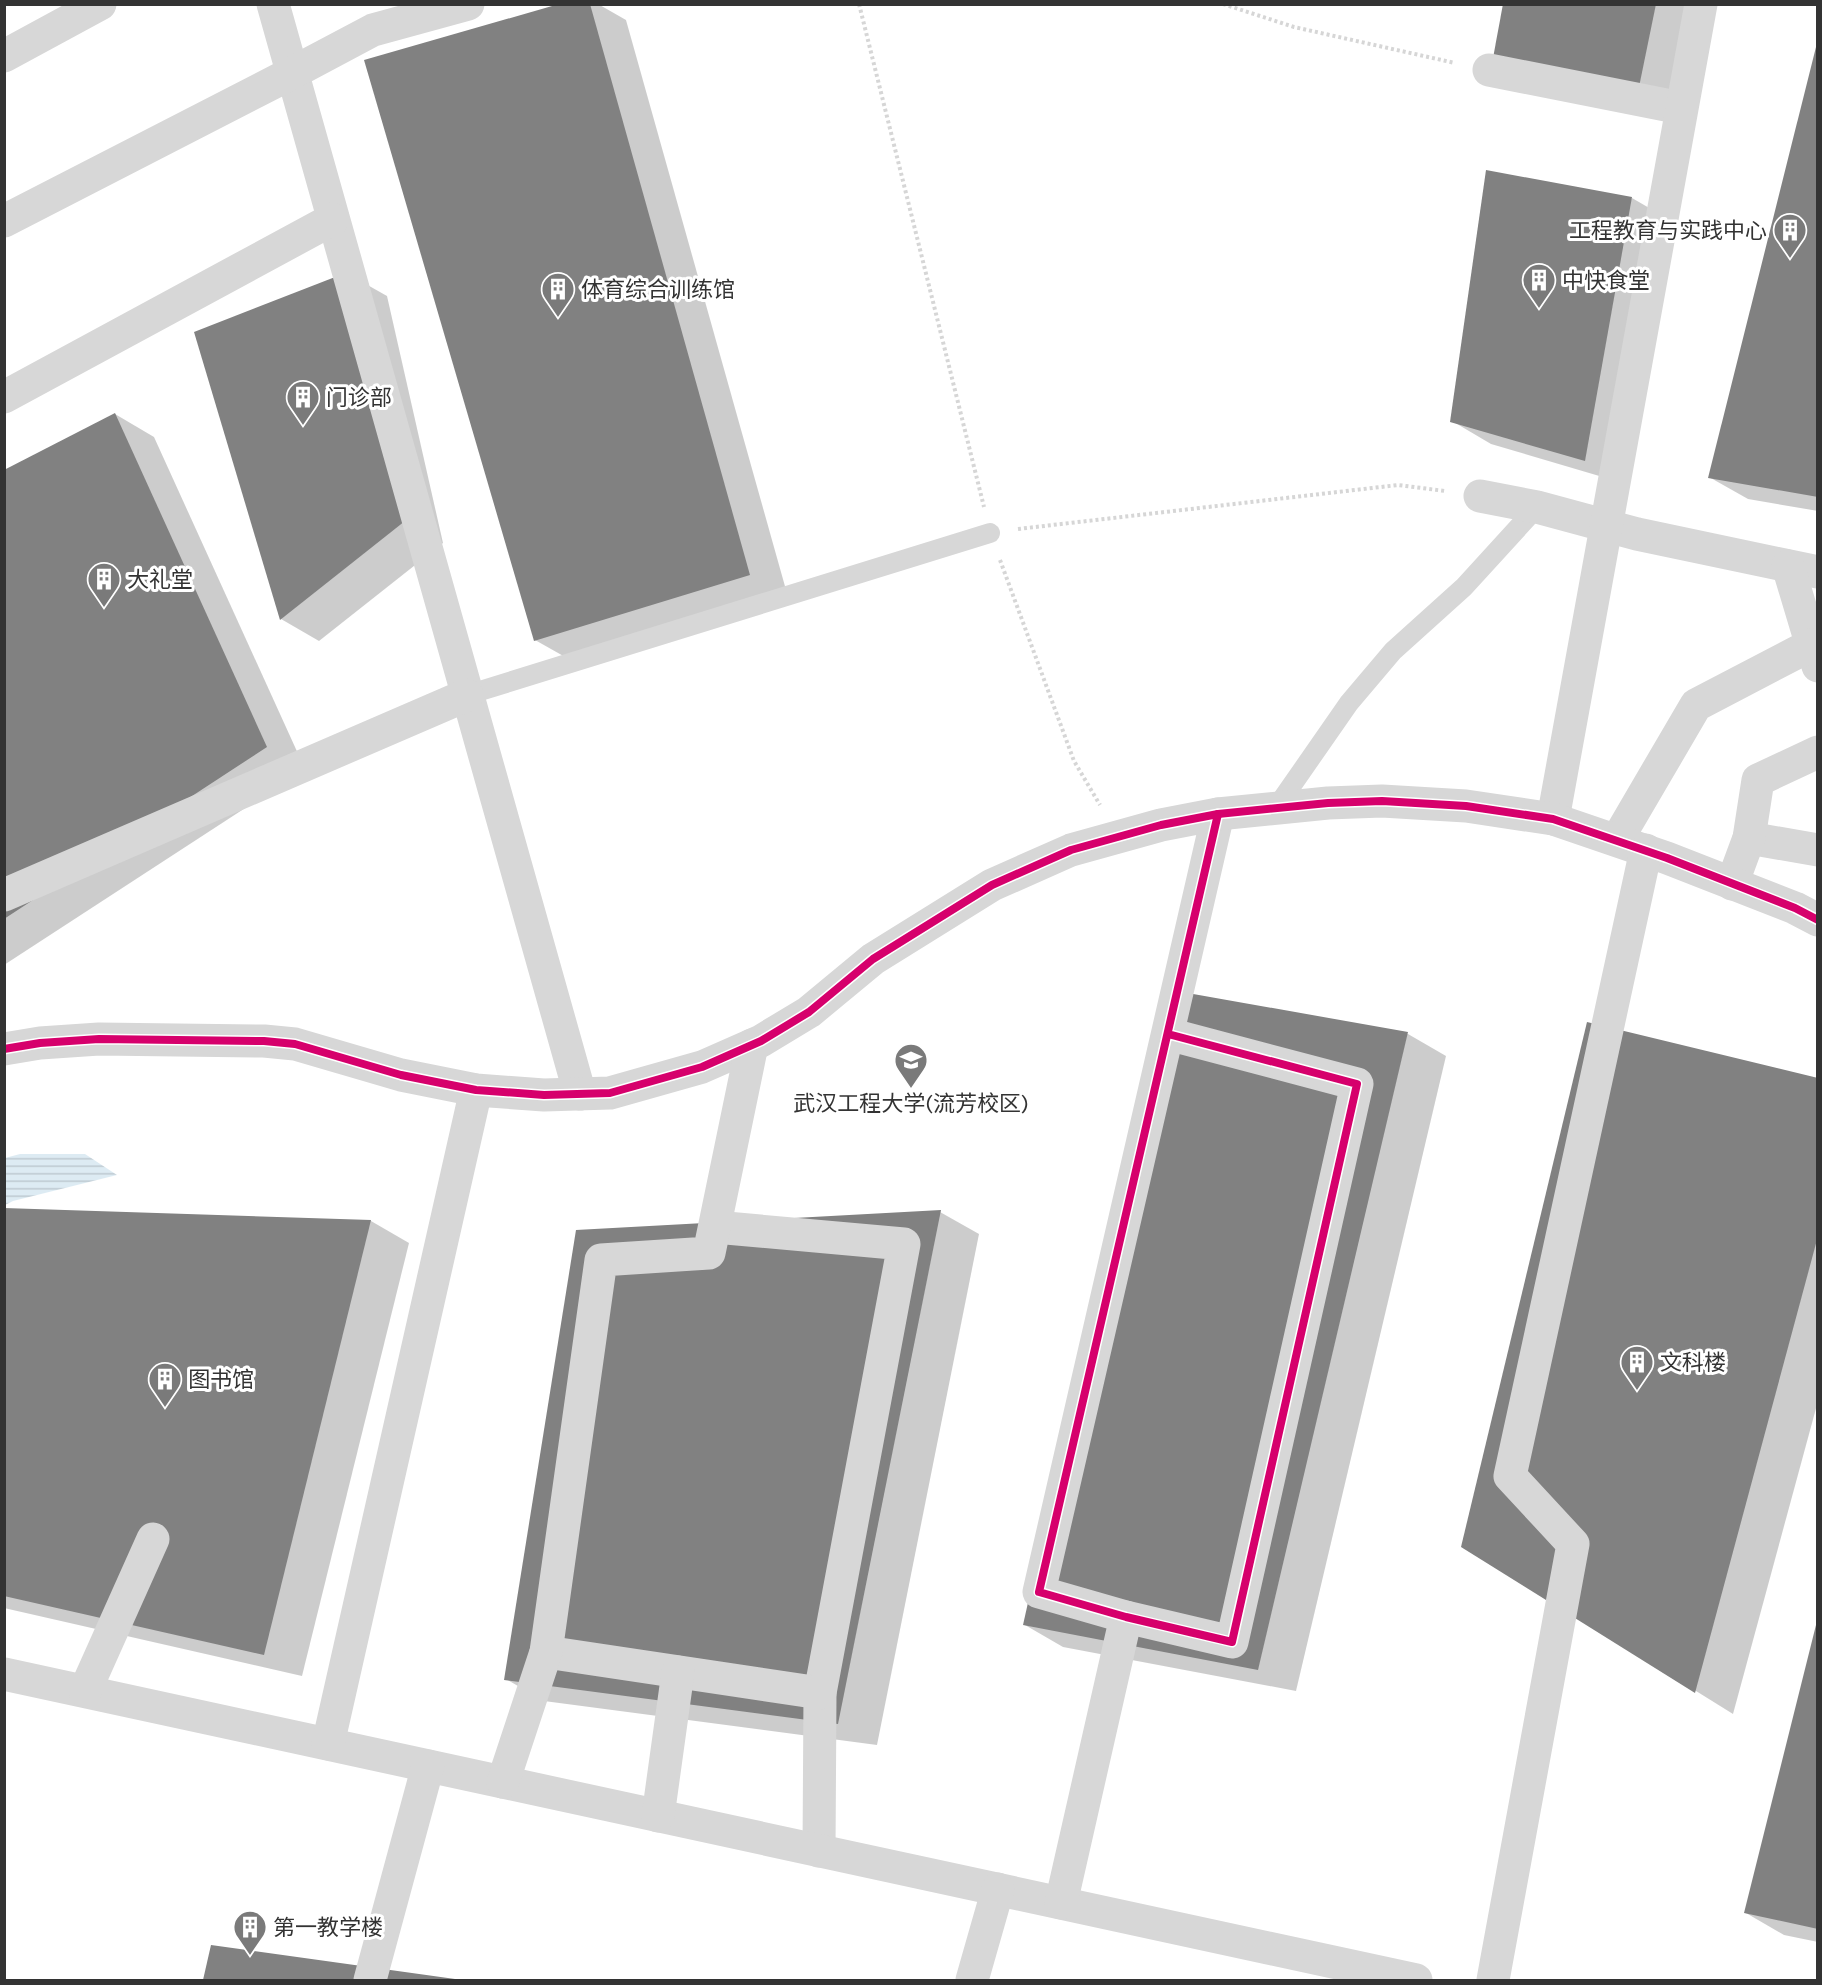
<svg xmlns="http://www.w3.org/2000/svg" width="1822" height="1985" viewBox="0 0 1822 1985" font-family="Karla,'Noto Sans SC',sans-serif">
<defs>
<pattern id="water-rules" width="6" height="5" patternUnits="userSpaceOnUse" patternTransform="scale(1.5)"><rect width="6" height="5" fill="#ddebf3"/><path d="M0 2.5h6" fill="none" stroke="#becad1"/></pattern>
</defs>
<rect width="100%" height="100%" fill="#fff"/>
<path fill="url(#water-rules)" d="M20,1154H85L117,1175L13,1201L5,1205V1158Z"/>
<g fill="#0003">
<path d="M565,4H598L626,20L788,597L574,662L535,640Z"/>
<path d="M1505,4H1685L1668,103Z"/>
<path d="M1818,46V511L1748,499L1709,477Z"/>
<path d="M1632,198L1670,220L1623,483L1491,444L1452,421Z"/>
<path d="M348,274L387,296L443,543L319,641L281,619Z"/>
<path d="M115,414L154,437L305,769L4,965V472Z"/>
<path d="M1167,990L1408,1034L1446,1056L1296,1691L1063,1647L1025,1625Z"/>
<path d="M1818,1079V1401L1733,1714L1463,1546Z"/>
<path d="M4,1209L371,1221L409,1243L302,1676L4,1608Z"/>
<path d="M940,1212L979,1234L877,1745L544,1701L506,1679Z"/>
<path d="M1818,1624V1942L1784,1935L1746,1913Z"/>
<path d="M212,1946L456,1980H205Z"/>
</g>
<g fill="#818181">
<path d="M559,4H590L750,575L534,641L364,60Z"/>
<path d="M1503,4H1656L1639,87L1493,58Z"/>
<path d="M1817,43H1818V497L1708,478Z"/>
<path d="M1486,170L1632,197L1585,461L1450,422Z"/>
<path d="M348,272L405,521L280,620L194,332Z"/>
<path d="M115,413L267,747L4,919V470Z"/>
<path d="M1165,989L1408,1032L1258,1670L1023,1625Z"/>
<path d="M1587,1022L1818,1078V1236L1695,1693L1461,1547Z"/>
<path d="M4,1208L371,1220L264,1655L4,1596Z"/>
<path d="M941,1210L838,1724L504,1680L576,1230Z"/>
<path d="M1817,1621H1818V1929L1744,1913Z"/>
<path d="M211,1945L455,1979V1980H203Z"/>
</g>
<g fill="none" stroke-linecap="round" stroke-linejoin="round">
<g stroke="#d6d6d6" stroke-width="4" stroke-dasharray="3 3" stroke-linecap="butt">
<path d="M859,4L984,507"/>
<path d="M1223,4L1294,27L1455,63"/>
<path d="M1018,529L1398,485L1445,491"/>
<path d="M1000,560L1074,761L1100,805"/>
</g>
<g stroke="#d7d7d7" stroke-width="20">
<path d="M467,695L990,533"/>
<path d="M1276,808L1349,703L1393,651L1464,587L1537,507"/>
</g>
<g stroke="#d7d7d7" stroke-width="33">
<path d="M273,4L580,1094"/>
<path d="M4,56L100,4"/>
<path d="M1489,70L1681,108"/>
<path d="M4,221L292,73L373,30L468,4"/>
<path d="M4,397L333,219"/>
<path d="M1480,496L1537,507L1637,534L1818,572"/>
<path d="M1788,566L1818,666"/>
<path d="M1553,819L1701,4"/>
<path d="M1749,838L1818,850"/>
<path d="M1617,840L1696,705L1811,645L1818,650"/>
<path d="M1732,884L1749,838L1758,780L1818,752"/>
<path d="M4,895L467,695"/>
<path d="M1168,1034L1357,1084L1232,1642L1126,1617L1039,1592L1218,814"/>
<path d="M4,1049L40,1043L99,1039L264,1041L295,1044L401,1075L476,1090L544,1095L610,1093L702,1067L761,1041L809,1012L873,959L992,885L1071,850L1161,825L1218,814L1328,803L1382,801L1466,806L1553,819L1667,858L1795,908L1818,920"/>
<path d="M715,1227L904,1244L820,1693L819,1851"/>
<path d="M546,1652L820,1693"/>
<path d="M4,1674L1416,1980"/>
<path d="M85,1691L153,1539"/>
<path d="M328,1744L476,1090"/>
<path d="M503,1782L546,1652L601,1260L709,1253L752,1045"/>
<path d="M658,1816L678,1672"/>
<path d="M1061,1903L1126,1617"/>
<path d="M370,1980L428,1766"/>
<path d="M972,1980L998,1889"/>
<path d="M1493,1980L1573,1544L1510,1476L1646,850"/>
</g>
<defs>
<g id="cycleway">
<path d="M1168,1034L1357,1084L1232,1642L1126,1617L1039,1592L1218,814"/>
<path d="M4,1049L40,1043L99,1039L264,1041L295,1044L401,1075L476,1090L544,1095L610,1093L702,1067L761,1041L809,1012L873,959L992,885L1071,850L1161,825L1218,814L1328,803L1382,801L1466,806L1553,819L1667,858L1795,908L1818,920"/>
</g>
</defs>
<use href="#cycleway" stroke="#fff" stroke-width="11"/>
<use href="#cycleway" stroke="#d6006c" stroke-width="8"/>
</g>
<defs>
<symbol id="building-pin" viewBox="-11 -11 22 30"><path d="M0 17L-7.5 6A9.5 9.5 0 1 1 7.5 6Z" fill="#7a7a7a" stroke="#fff"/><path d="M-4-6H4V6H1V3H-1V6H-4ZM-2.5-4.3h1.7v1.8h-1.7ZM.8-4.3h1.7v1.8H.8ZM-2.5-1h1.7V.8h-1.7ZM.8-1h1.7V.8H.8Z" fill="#fff"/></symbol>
<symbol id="university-pin" viewBox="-11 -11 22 30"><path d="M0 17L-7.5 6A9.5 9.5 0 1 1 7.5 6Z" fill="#7a7a7a" stroke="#fff"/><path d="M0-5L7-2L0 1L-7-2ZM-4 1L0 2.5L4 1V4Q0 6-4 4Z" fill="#fff"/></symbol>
</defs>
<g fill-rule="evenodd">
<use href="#building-pin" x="1771" y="211" width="38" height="52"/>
<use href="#building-pin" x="1520" y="261" width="38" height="52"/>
<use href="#building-pin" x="539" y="270" width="38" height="52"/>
<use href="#building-pin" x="284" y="378" width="38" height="52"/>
<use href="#building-pin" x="85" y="560" width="38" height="52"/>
<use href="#university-pin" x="892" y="1041" width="38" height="52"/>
<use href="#building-pin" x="1618" y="1343" width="38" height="52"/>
<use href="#building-pin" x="146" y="1360" width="38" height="52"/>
<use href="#building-pin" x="231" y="1908" width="38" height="52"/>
</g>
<g text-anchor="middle" stroke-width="6" stroke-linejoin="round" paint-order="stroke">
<g font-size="22" fill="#333" stroke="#fff" text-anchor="start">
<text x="1767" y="238" text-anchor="end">工程教育与实践中心</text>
<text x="1562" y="288">中快食堂</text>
<text x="581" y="297">体育综合训练馆</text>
<text x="326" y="405">门诊部</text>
<text x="127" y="587">大礼堂</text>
<text x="911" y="1111" text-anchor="middle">武汉工程大学(流芳校区)</text>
<text x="1660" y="1370">文科楼</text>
<text x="188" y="1387">图书馆</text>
<text x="273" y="1935">第一教学楼</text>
</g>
</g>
<rect width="1822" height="1985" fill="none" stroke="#333333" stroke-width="12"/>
</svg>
